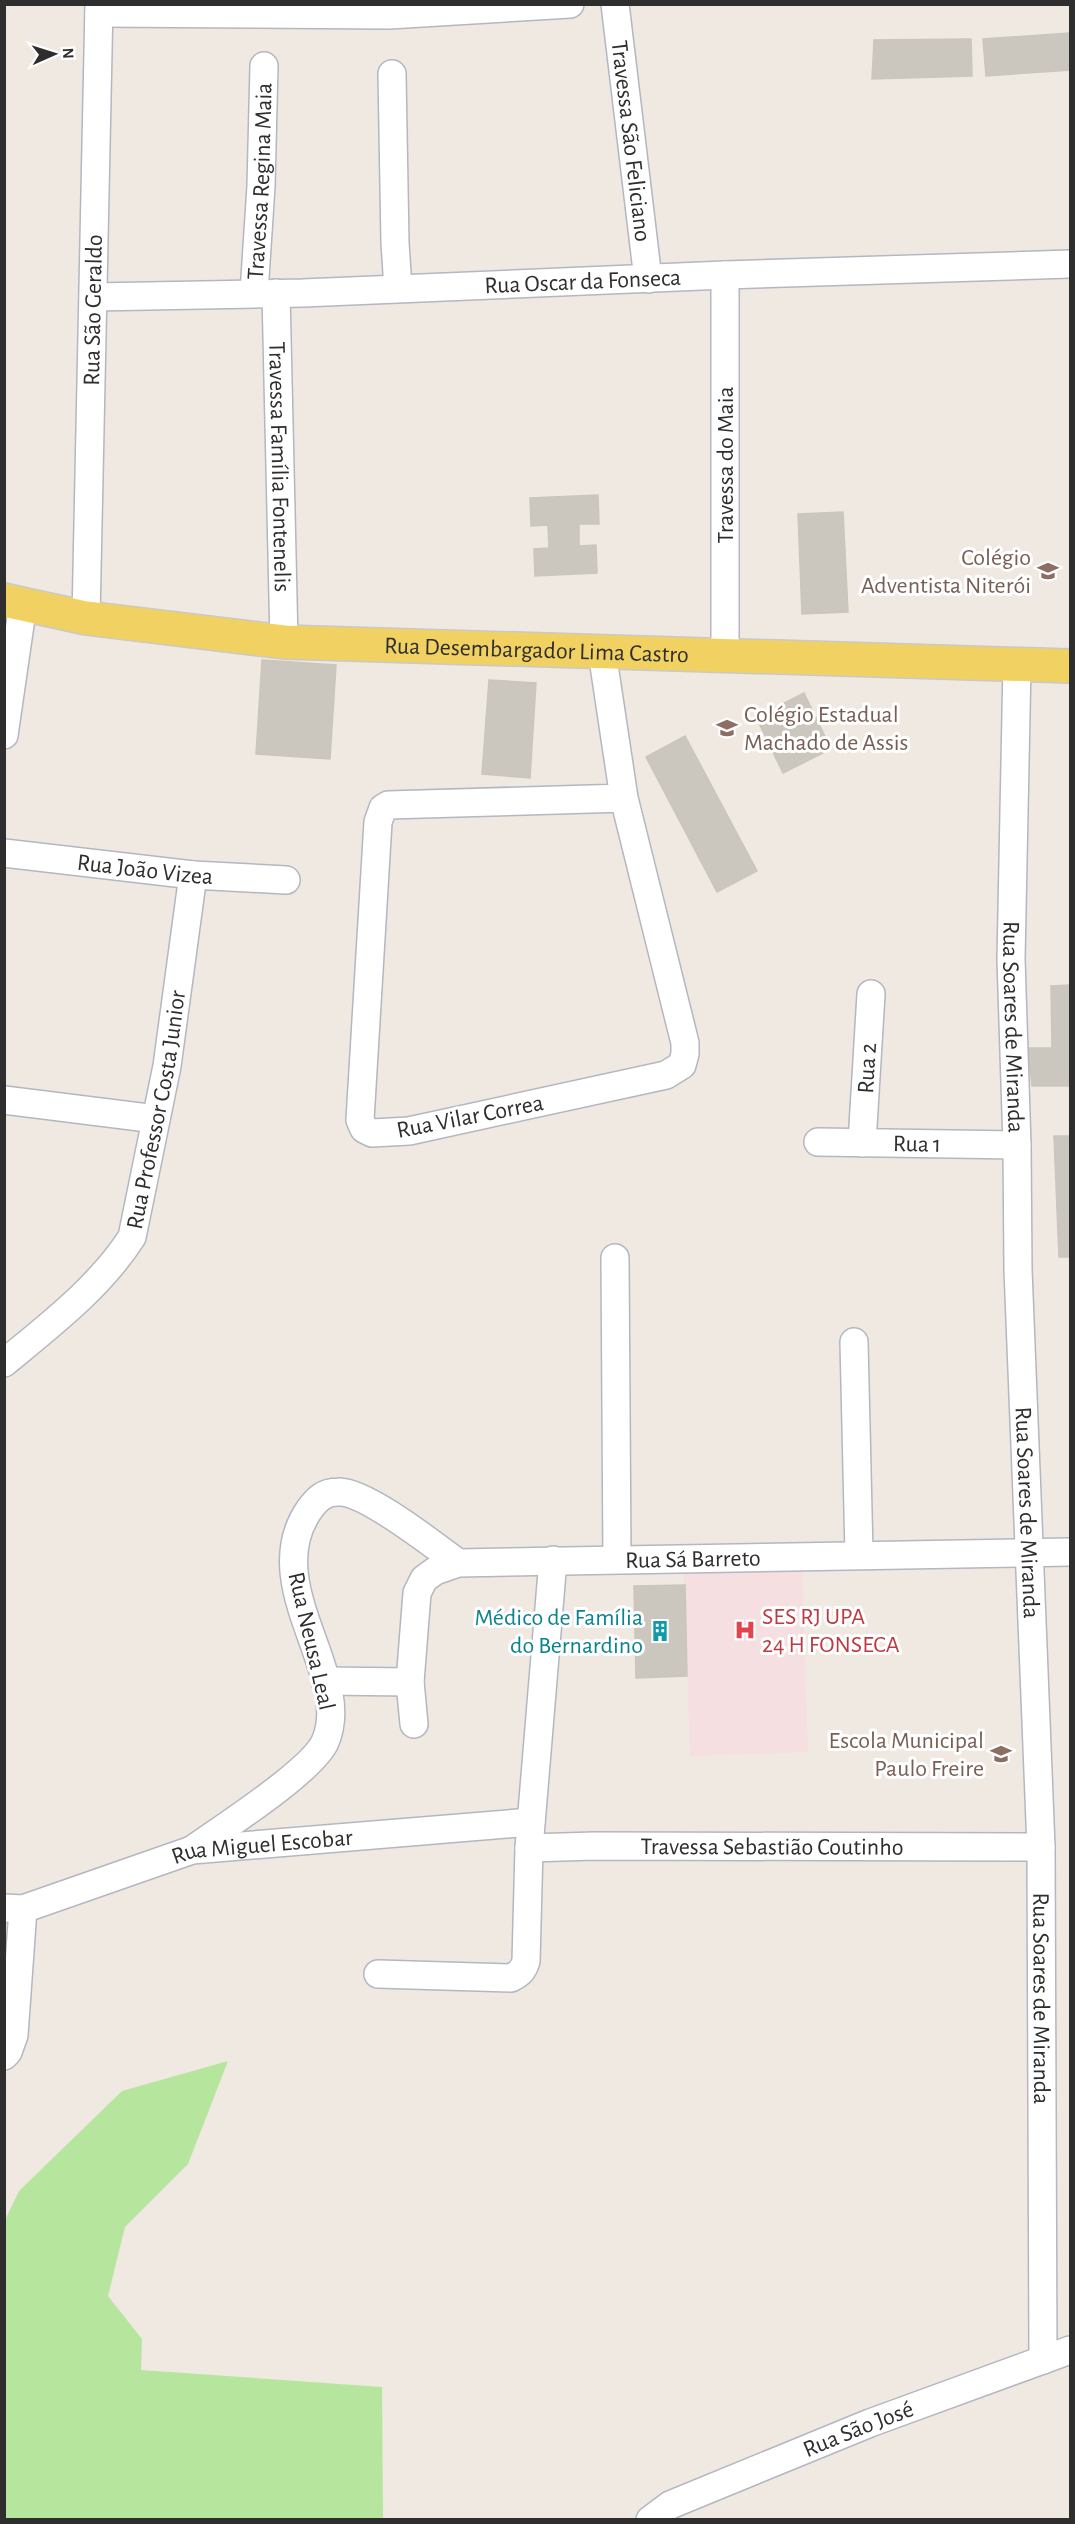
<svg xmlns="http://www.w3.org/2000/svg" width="1075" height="2524" viewBox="0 0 1075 2524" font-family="'Alegreya Sans',sans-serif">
<rect width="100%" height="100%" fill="#efe9e1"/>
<path fill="#f5dfe0" d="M802,1564L808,1752L690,1756L684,1567Z"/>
<path fill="#b6e59e" d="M228,2061L188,2164L125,2227L108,2296L142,2339L141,2370L382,2387L383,2519H5V2220L19,2191L122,2091Z"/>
<g fill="#cbc7bf" stroke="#cbc5ba" stroke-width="1.5">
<path d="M1070,33V70L986,76L983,39Z"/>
<path d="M971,39L972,76L872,79L874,40Z"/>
<path d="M598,495L599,524H579V546L596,545L597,573L535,576L534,549L549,548L548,525L531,526L530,498Z"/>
<path d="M843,512L848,612L802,614L798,514Z"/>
<path d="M262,660L336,665L330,759L256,754Z"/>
<path d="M489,680L536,683L530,778L482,774Z"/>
<path d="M804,693L831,749L783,773L756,717Z"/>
<path d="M685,736L757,871L717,892L646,757Z"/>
<path d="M1070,985V1086H1032L1028,1048H1052L1051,986Z"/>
<path d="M1054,1136H1070V1257H1059Z"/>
<path d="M685,1585L687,1676L636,1678L634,1586Z"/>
</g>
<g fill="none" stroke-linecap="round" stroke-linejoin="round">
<defs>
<g id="minor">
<path id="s1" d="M615,4L648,279"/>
<path d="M99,13L389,15L570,4"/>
<path d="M392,74L395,243L398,288"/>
<path d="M725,275V654"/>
<path id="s2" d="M254,293L261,186L264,66"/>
<path id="s3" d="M276,293L284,642"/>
<path id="s4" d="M94,297L303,293L725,275L1070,264"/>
<path id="s5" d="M86,618L99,4"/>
<path d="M602,652L624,798L685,1043V1054L682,1065L666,1075L409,1131L372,1133L364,1129L360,1120L378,822L383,808L388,805L624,798"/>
<path id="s6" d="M1017,665L1011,959L1017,1145L1018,1270L1041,1847L1043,2360"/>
<path d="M4,735L23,604"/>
<path id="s7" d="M4,853L193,875L286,880"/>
<path d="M4,1100L156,1119"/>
<path id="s8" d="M818,1142L1017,1145"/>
<path id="s9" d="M862,1143L871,994"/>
<path d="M615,1258L617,1559"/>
<path d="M854,1342L859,1554"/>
<path id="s10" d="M4,1363C50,1325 100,1287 132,1237L167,1066L193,875"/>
<path id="s11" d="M553,1560L529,1848L595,1846L1041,1847"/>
<path d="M325,1681L410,1682"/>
<path id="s12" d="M414,1724L410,1682L417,1593L424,1579L435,1571L458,1563L1070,1552"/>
<path d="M192,1850C221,1829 311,1772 325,1742C355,1675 257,1586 309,1510C317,1499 324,1492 338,1492C364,1490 435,1546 458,1563"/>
<path id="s13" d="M4,1908L23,1909L192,1850L531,1822"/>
<path d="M378,1974L511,1978C519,1974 523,1971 526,1961L529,1848"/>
<path d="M4,2056L8,2052L14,2035L23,1909"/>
<path id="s14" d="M650,2520L670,2505L870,2423L1070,2350"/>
</g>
<g id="major">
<path id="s15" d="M4,600L86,618L284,642L1070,666"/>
</g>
</defs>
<use href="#minor" stroke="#b4b7c1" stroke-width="30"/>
<use href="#major" stroke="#c9c9c9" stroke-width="36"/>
<use href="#minor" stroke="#fff" stroke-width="27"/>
<use href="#major" stroke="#f2d163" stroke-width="33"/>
</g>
<defs>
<symbol id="school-bare" viewBox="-9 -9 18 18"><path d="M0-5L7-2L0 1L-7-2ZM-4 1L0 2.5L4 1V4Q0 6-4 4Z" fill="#8d6e63" stroke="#fff" stroke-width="2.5" paint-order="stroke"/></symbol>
<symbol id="hospital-bare" viewBox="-9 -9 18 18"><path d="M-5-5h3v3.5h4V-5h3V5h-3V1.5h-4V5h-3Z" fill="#e0444e" stroke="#fff" stroke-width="2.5" paint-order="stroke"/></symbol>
<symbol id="building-bare" viewBox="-9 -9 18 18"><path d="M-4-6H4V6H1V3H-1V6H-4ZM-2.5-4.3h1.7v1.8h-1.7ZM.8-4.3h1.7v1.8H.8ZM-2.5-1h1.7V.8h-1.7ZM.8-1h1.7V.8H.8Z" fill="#0f9aa8" stroke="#fff" stroke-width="2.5" paint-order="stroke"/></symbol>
</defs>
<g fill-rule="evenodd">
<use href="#school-bare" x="1033" y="556" width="30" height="30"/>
<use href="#school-bare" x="712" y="713" width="30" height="30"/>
<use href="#hospital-bare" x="730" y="1615" width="30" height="30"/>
<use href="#building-bare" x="645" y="1616" width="30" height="30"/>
<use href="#school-bare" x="986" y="1739" width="30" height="30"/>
</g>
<g text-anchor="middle" stroke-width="6" stroke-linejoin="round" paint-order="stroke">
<g font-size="24" fill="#2e2e2e" stroke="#fff">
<text dy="8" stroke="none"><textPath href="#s1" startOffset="138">Travessa São Feliciano</textPath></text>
<text dy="8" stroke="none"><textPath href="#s2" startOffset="112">Travessa Regina Maia</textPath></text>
<text dy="8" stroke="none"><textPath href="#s4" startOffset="489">Rua Oscar da Fonseca</textPath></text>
<text dy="8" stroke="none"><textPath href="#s5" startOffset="308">Rua São Geraldo</textPath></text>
<text transform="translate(725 465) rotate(-90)" y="8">Travessa do Maia</text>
<text dy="8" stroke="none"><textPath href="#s3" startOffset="174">Travessa Família Fontenelis</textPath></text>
<text dy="8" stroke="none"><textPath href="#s15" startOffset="536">Rua Desembargador Lima Castro</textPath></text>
<text dy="8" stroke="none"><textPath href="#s7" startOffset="142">Rua João Vizea</textPath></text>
<text dy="8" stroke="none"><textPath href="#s6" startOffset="362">Rua Soares de Miranda</textPath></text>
<text dy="8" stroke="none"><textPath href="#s9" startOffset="75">Rua 2</textPath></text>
<text dy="8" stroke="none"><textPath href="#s10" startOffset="310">Rua Professor Costa Junior</textPath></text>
<text transform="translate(470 1116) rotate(-11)" y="8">Rua Vilar Correa</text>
<text dy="8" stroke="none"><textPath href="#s8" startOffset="99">Rua 1</textPath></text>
<text dy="8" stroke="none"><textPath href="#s6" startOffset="848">Rua Soares de Miranda</textPath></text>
<text dy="8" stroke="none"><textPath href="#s12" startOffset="420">Rua Sá Barreto</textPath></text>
<text transform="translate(312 1641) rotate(77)" y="8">Rua Neusa Leal</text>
<text dy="8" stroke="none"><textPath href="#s11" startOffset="532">Travessa Sebastião Coutinho</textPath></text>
<text dy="8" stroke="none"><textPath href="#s13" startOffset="268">Rua Miguel Escobar</textPath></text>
<text dy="8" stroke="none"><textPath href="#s6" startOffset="1334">Rua Soares de Miranda</textPath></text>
<text dy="8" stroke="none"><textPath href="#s14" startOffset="228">Rua São José</textPath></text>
</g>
<g font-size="24" fill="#785e54" stroke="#fff" text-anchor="end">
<text x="1031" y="565">Colégio<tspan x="1031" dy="28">Adventista Niterói</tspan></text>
<text x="744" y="722" text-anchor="start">Colégio Estadual<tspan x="744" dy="28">Machado de Assis</tspan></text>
<text x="984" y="1748">Escola Municipal<tspan x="984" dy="28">Paulo Freire</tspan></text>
</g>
<g font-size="24" fill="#be3a42" stroke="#fff" text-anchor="start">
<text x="762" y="1624">SES RJ UPA<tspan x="762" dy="28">24 H FONSECA</tspan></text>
</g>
<g font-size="24" fill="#0d838f" stroke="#fff" text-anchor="end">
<text x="643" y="1625">Médico de Família<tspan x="643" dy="28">do Bernardino</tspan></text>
</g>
</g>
<rect width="1075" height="2524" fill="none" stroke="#2e2e2e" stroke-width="12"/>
<g transform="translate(54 54) rotate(87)" stroke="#ffffff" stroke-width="4.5" paint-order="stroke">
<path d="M0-4.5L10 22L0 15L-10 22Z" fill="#2e2e2e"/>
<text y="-9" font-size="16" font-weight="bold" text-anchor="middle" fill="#2e2e2e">N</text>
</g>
</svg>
